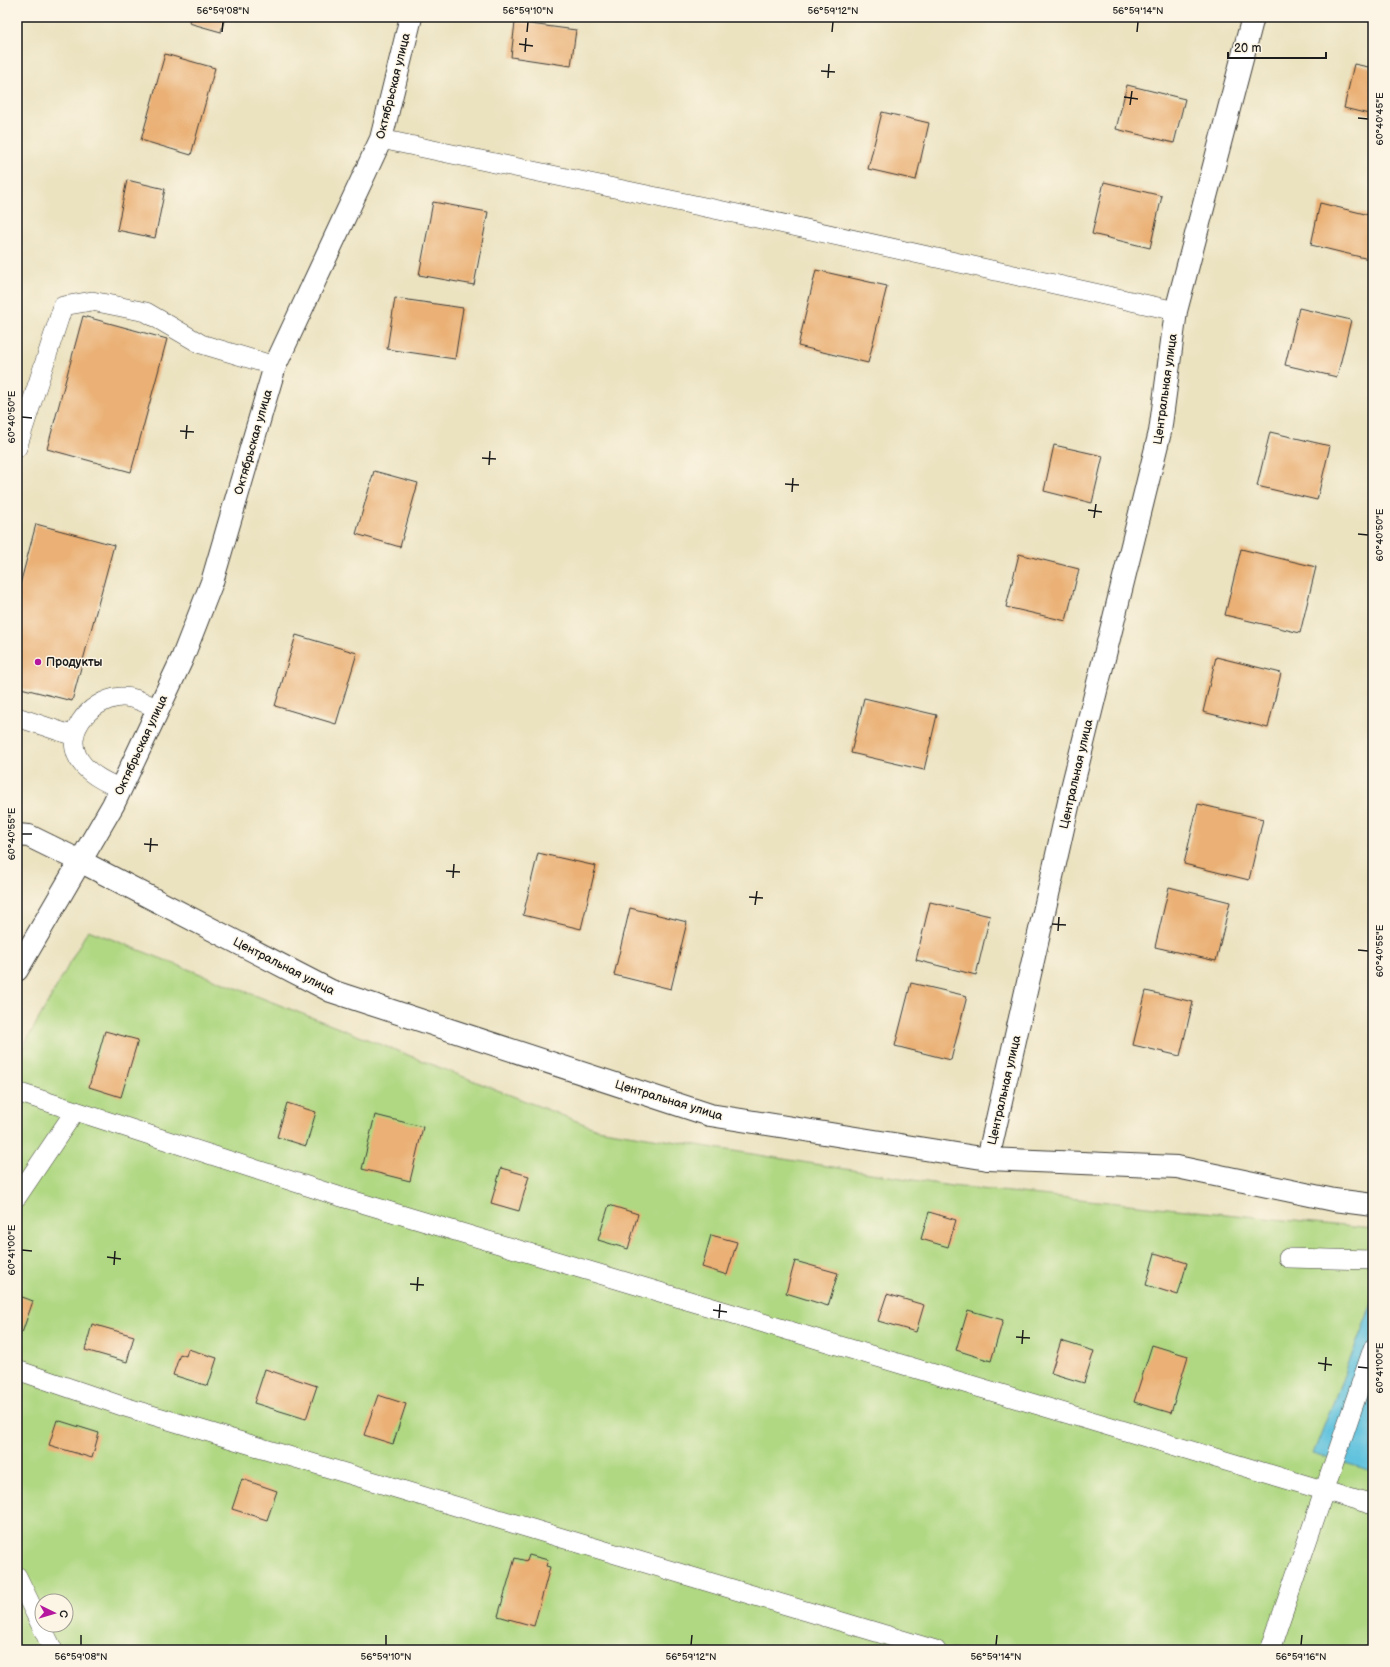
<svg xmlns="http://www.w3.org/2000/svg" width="1390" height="1667" viewBox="0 0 1390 1667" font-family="'Balsamiq Sans',sans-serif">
<rect width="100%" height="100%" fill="#fcf5e5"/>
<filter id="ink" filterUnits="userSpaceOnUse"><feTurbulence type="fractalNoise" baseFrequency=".025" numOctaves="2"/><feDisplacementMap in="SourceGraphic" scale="8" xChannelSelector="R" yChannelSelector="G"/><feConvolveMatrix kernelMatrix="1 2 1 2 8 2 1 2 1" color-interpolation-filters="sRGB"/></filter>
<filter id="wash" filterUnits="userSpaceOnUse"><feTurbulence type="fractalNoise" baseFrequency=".012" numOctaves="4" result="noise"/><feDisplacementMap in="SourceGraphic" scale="16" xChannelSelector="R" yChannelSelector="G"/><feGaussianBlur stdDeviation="0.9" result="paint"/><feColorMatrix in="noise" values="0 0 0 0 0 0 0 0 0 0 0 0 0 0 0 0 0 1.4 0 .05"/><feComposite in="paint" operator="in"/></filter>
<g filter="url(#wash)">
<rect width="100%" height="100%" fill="#ebe2c0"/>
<path fill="#b0d883" stroke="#667a50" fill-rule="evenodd" d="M88,930L597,1129L951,1186L1373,1229V1650H17V1058ZM42,1601H66V1625H42Z"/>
<path fill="#60c2de" stroke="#3e6f7d" d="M1373,1301V1471L1313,1454Z"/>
<g id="blocks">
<g fill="#eab075">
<path d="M190,17H225L221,32L189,23Z"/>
<path d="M515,22L576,30L571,66L511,57Z"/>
<path d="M165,54L215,68L191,155L141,140Z"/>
<path d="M1354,64L1373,68V115L1344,108Z"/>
<path d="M1127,85L1185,99L1174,143L1116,129Z"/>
<path d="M882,112L929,123L916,180L868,169Z"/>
<path d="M127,180L165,189L155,238L117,230Z"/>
<path d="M1104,182L1162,196L1150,248L1092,234Z"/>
<path d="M433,202L488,212L474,285L419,275Z"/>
<path d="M1320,203L1373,216V260L1311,245Z"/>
<path d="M816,270L887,286L868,363L798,346Z"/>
<path d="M395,298L463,308L455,359L387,349Z"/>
<path d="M1299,308L1351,320L1337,377L1285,365Z"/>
<path d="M83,316L167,339L131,472L47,449Z"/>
<path d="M1270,432L1330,446L1317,500L1257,486Z"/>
<path d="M1054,445L1103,456L1092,503L1044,491Z"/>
<path d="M374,471L418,483L400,547L356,534Z"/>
<path d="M36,524L114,545L72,701L17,687V596Z"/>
<path d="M1241,549L1316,567L1300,633L1225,615Z"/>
<path d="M1019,554L1079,569L1066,621L1006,607Z"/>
<path d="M296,635L357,653L336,724L275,706Z"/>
<path d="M1216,657L1281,673L1268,728L1203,712Z"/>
<path d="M864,698L937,715L924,770L851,753Z"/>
<path d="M1198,804L1263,819L1249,880L1184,864Z"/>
<path d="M538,853L596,866L581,929L523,915Z"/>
<path d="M1169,887L1230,902L1216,961L1155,947Z"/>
<path d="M930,902L990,916L976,975L916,960Z"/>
<path d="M630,908L687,922L671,989L614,975Z"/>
<path d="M911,983L967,996L951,1060L895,1046Z"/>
<path d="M1146,991L1193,1002L1180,1056L1133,1045Z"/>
<path d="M105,1031L138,1040L121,1097L89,1087Z"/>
<path d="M287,1103L316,1112L306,1146L277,1137Z"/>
<path d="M375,1115L423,1127L410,1181L362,1169Z"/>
<path d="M501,1168L529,1176L519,1211L491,1203Z"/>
<path d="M609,1205L638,1214L628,1249L598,1240Z"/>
<path d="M929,1212L956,1220L948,1247L921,1239Z"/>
<path d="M711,1235L737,1242L727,1275L702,1267Z"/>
<path d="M1155,1253L1187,1263L1178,1295L1146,1285Z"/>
<path d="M795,1261L838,1273L828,1306L786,1293Z"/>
<path d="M887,1294L924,1305L916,1332L878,1321Z"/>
<path d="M17,1295L33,1301L22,1333L17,1331Z"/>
<path d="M968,1310L1003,1320L991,1361L956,1350Z"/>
<path d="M92,1324L134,1336L127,1362L85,1350Z"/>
<path d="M1061,1341L1094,1351L1084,1383L1051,1373Z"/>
<path d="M1152,1345L1188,1356L1171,1413L1134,1402Z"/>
<path d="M188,1349L217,1358L208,1386L173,1375L180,1354L186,1356Z"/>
<path d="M265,1369L317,1386L306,1419L254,1403Z"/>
<path d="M378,1395L406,1404L393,1444L364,1435Z"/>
<path d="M57,1420L99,1433L92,1458L49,1445Z"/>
<path d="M242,1479L277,1491L267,1520L232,1509Z"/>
<path d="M529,1555L548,1560L546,1566L550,1567L534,1626L498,1616L515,1558L527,1561Z"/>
</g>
</g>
</g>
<g filter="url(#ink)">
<use href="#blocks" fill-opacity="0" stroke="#3b3a35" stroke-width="1"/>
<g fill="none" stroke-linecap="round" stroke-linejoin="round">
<defs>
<g id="service">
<path d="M381,139L752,217L1176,311"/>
<path d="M17,448L63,306L92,301L146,312L201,344L275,366"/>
<path d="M17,717L74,736"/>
<path d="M121,789C108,783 94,777 84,766C58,737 88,700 121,697C134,696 147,704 158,709"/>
<path d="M17,1092L338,1196L1373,1505"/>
<path d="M17,1197L75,1111"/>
<path d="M1288,1258L1373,1260"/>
<path d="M17,1370L125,1407L936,1650"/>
<path d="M17,1576L53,1650"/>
<path d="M1270,1650L1373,1348"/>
</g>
<g id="minor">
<path d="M17,835L29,836L80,861L331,991L710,1115L988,1159L1073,784L1160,432L1176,311L1253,17"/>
<path d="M988,1159L1177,1167L1334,1200L1373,1205"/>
</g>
<path id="tertiary" d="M17,970L113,805L182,659L212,582L275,366L381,139L411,17"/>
</defs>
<use href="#service" stroke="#3b3a35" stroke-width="20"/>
<use href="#minor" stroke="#3b3a35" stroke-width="24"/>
<use href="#tertiary" stroke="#3b3a35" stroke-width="24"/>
<use href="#service" stroke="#fff" stroke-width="19"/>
<use href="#minor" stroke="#fff" stroke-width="22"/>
<use href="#tertiary" stroke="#fff" stroke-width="22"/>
</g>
</g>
<path fill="none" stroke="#1c1c1c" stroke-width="1.5" d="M222,32L223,22M527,32L528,22M832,32L833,22M1137,32L1138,22M519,44L533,46M525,52L526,38M821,71L835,72M828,78L829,64M1124,97L1138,99M1130,105L1132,91M1358,118L1368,119M22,417L32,418M180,431L194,432M186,439L187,425M482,458L496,459M489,465L490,451M785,484L799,485M792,492L793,478M1088,510L1102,512M1094,518L1096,504M1358,534L1368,535M22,834H32M144,844L158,845M150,852L151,838M446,871L460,872M453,878L454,864M749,897L763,898M755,905L757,891M1052,924L1066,925M1058,931L1059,917M1358,950L1368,951M22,1250L32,1251M107,1257L121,1259M114,1265L115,1251M410,1284L424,1285M417,1291L418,1277M713,1310L727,1312M719,1318L720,1304M1016,1337L1030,1338M1022,1344L1023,1330M1318,1363L1332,1365M1358,1367L1368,1368M1325,1371L1326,1357M81,1645V1635M386,1645V1635M691,1645L692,1635M996,1645L997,1635M1301,1645L1302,1635"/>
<circle fill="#b5179e" stroke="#fcf5e5" stroke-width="1.5" cx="38" cy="662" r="4"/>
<g text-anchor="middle" stroke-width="3" stroke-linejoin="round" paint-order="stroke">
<g font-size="12" fill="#1c1c1c" stroke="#fcf5e5">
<text transform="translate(393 86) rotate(-76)" y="4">Октябрьская улица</text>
<text transform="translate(1165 389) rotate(-82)" y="4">Центральная улица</text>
<text transform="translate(253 442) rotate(-74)" y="4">Октябрьская улица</text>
<text transform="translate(141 745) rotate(-65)" y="4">Октябрьская улица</text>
<text transform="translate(1076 774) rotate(-77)" y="4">Центральная улица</text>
<text transform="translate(284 966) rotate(27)" y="4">Центральная улица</text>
<text transform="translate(1004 1090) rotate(-77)" y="4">Центральная улица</text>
<text transform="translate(669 1100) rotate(17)" y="4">Центральная улица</text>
</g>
<g font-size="12" font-weight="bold" fill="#1c1c1c" stroke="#fcf5e5" text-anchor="start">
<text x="46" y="666">Продукты</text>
</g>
</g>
<rect width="1390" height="1667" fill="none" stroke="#fcf5e5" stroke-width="44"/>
<g transform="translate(54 1613) rotate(95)"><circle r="19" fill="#fcf5e5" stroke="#a29e95"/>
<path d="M0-3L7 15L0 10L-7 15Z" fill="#b5179e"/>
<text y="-6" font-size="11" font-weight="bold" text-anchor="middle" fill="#1c1c1c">С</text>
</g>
<path d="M1228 52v6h98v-6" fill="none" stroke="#1c1c1c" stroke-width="2"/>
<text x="1234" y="52" font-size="12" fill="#1c1c1c" stroke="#fcf5e5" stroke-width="3" paint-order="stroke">20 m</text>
<rect x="22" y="22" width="1346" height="1623" fill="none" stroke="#1c1c1c" stroke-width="1.5"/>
<g font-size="10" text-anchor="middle" fill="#1c1c1c">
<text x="223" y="14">56°59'08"N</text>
<text x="528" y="14">56°59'10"N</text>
<text x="833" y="14">56°59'12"N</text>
<text x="1138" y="14">56°59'14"N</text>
<text transform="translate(1379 119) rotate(-90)" y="4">60°40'45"E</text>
<text transform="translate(11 417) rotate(-90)" y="4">60°40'50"E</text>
<text transform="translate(1379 535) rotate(-90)" y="4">60°40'50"E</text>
<text transform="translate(11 834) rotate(-90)" y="4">60°40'55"E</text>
<text transform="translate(1379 951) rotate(-90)" y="4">60°40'55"E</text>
<text transform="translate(11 1250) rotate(-90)" y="4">60°41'00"E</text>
<text transform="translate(1379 1368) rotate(-90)" y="4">60°41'00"E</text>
<text x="81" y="1660">56°59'08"N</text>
<text x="386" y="1660">56°59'10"N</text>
<text x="691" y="1660">56°59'12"N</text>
<text x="996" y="1660">56°59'14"N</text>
<text x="1301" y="1660">56°59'16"N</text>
</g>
</svg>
